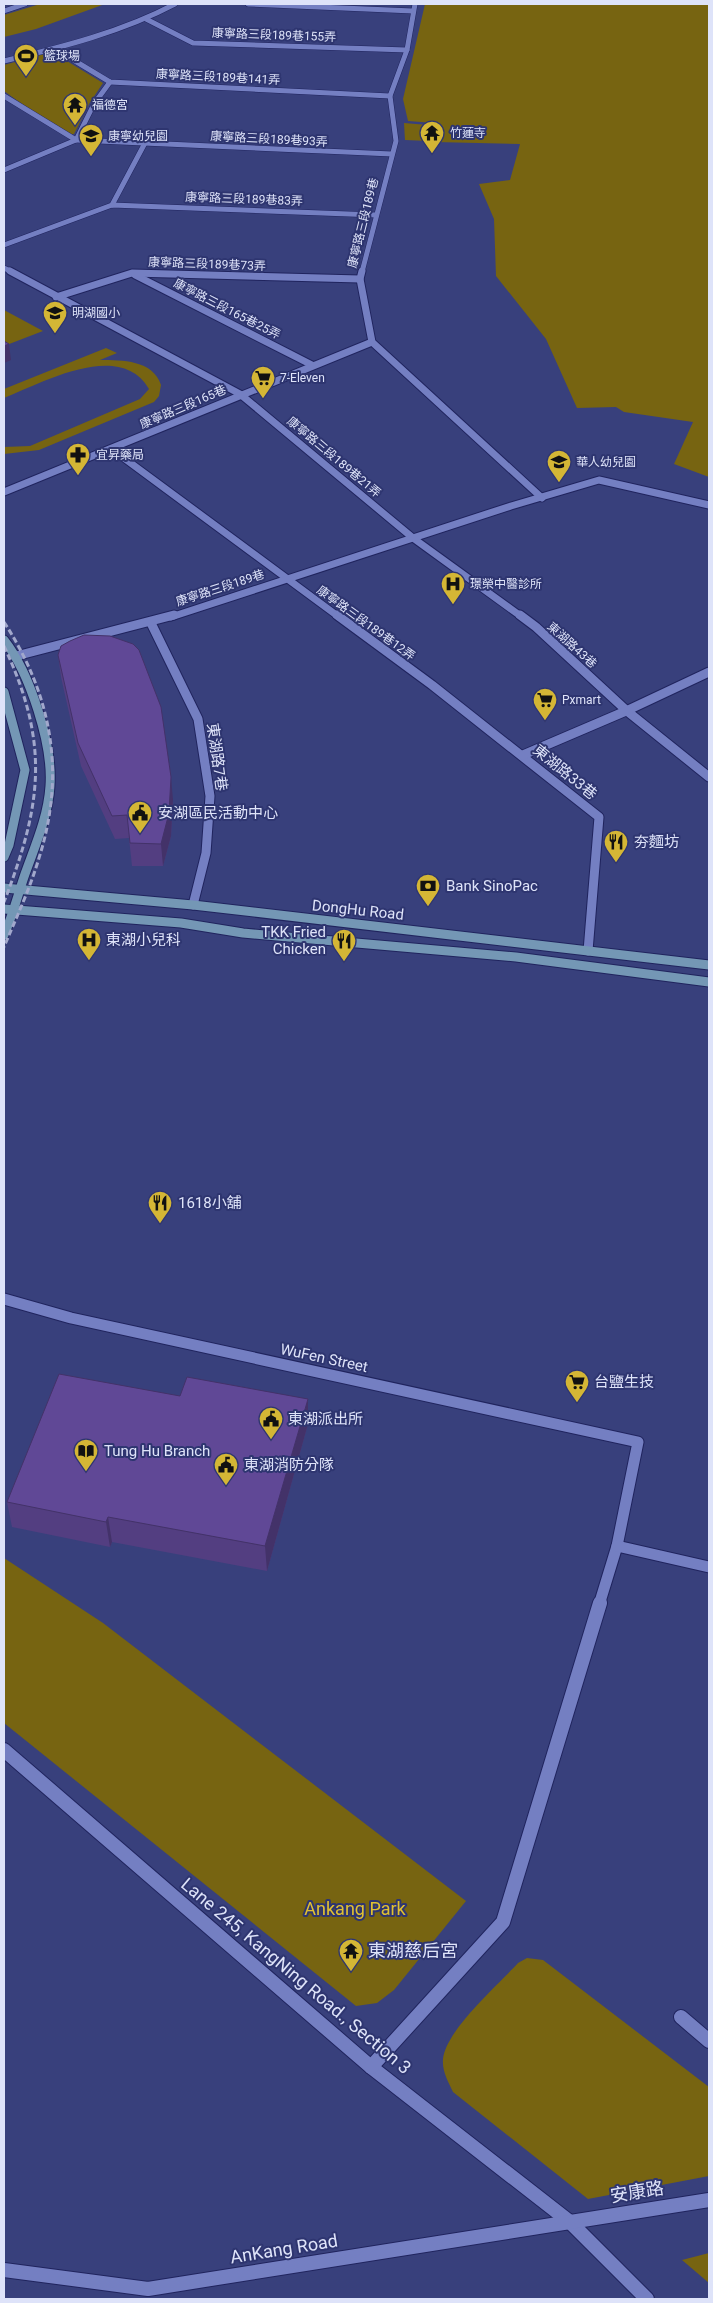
<svg xmlns="http://www.w3.org/2000/svg" width="713" height="2303" viewBox="0 0 713 2303" font-family="Roboto,'Noto Sans TC',sans-serif">
<rect width="100%" height="100%" fill="#38407c"/>
<g fill="#776411">
<path d="M40,4H105L36,29L4,37V15Z"/>
<path d="M425,4H709V477L674,464L693,422L624,412L616,407L577,408L546,339L496,276L494,219L479,184L510,180L520,144L435,142L434,123L408,121L403,99Z"/>
<path d="M52,52L103,83L89,104L74,134L65,135L4,91V65Z"/>
<path d="M404,123L428,125L429,141L405,140Z"/>
<path d="M4,310L43,331L4,346Z"/>
<path d="M106,348L117,353L100,360C122,360 153,360 161,385L159,396L154,402L39,450L4,454V447L30,446L140,399L149,389C120,339 42,383 4,398V389Z"/>
<path d="M4,1558L103,1623L466,1901L394,1990L377,2003L356,2006L4,1723Z"/>
<path d="M527,1958L543,1960L709,2087V2176L588,2199L453,2092C448,2081 442,2071 443,2059C446,2030 498,1985 518,1963Z"/>
<path d="M709,2253V2283L682,2260Z"/>
</g>
<g fill="none" stroke-linecap="round" stroke-linejoin="round">
<defs>
<g id="street-far4">
<path d="M248,4L413,11"/>
<path d="M4,11L25,4"/>
<path d="M146,19L193,43L407,50"/>
<path d="M55,49L110,82L390,96"/>
<path d="M4,61C62,47 122,32 175,4"/>
<path d="M4,96L76,140L392,154"/>
<path d="M4,170L76,140L94,104L110,82"/>
<path d="M112,205L145,143"/>
<path d="M4,245L112,205L376,215"/>
<path d="M4,268L12,272"/>
<path d="M362,272L396,141L390,96L407,50L415,4"/>
</g>
<g id="street-far3">
<path d="M10,271L240,394L413,538L522,617"/>
<path d="M362,271L360,279L372,342L542,498"/>
<path d="M135,275L312,365"/>
<path d="M56,297L132,273L360,279"/>
<path d="M113,450L339,617"/>
<path d="M4,492L372,342"/>
<path d="M171,617L511,506L599,480L709,505"/>
</g>
<g id="street-far2">
<path d="M337,615L432,685L599,817L588,951"/>
<path d="M520,615L536,627L627,711L709,777"/>
<path d="M151,623L198,719L210,796L206,853L193,905"/>
<path d="M16,656L174,615"/>
<path d="M523,755L626,711L709,672"/>
</g>
<g id="street-far1">
<path d="M4,1299L71,1318L638,1442L617,1546L599,1605"/>
<path d="M617,1546L709,1567"/>
</g>
<g id="street">
<path d="M4,1750L371,2067L570,2222L647,2299"/>
<path d="M681,2017L709,2041"/>
<path d="M371,2067L503,1922L600,1603"/>
<path d="M4,2270L148,2289L709,2200"/>
</g>
<g id="secondary">
<path d="M4,640C30,673 53,745 50,786C48,817 35,846 25,874C18,894 13,915 4,935"/>
<path d="M4,692L25,770L9,845L4,857"/>
<path d="M4,888L193,905L709,965"/>
<path d="M4,909L181,923L243,933L516,957L709,982"/>
</g>
</defs>
<use href="#street-far4" stroke="#20245e" stroke-width="6"/>
<use href="#street-far3" stroke="#20245e" stroke-width="9"/>
<use href="#street-far2" stroke="#20245e" stroke-width="11"/>
<use href="#street-far1" stroke="#20245e" stroke-width="13"/>
<use href="#street" stroke="#20245e" stroke-width="16"/>
<use href="#secondary" stroke="#20245e" stroke-width="11"/>
<use href="#street-far4" stroke="#747fc2" stroke-width="5"/>
<use href="#street-far3" stroke="#747fc2" stroke-width="7"/>
<use href="#street-far2" stroke="#747fc2" stroke-width="9"/>
<use href="#street-far1" stroke="#747fc2" stroke-width="11"/>
<use href="#street" stroke="#747fc2" stroke-width="14"/>
<use href="#secondary" stroke="#7497b5" stroke-width="9"/>
<g stroke="#a2a8cc" stroke-width="3" stroke-dasharray="6 3" stroke-linecap="butt">
<path d="M4,622C52,696 66,773 39,858C30,889 16,918 4,947"/>
<path d="M4,646C50,744 42,804 4,902"/>
</g>
</g>
<g fill="#533e81">
<path d="M58,655L173,800L171,836L163,866H132L129,838L115,839L81,766L61,677Z"/>
<path d="M180,1396L308,1399V1424L267,1571L112,1542L110,1547L12,1527L7,1502Z"/>
</g>
<g fill="#433269">
<path d="M9,344L11,360L4,363V346Z"/>
<path d="M171,777L173,800L171,836L163,866L161,844Z"/>
<path d="M308,1399V1424L267,1571L265,1546Z"/>
<path d="M108,1517L112,1542L110,1547L106,1522Z"/>
</g>
<g fill="#604896" stroke="#433269">
<path d="M4,341L9,344L4,346Z"/>
<path d="M84,635L110,636L133,644L139,650L161,707L171,777L169,813L161,844L130,843L127,815L112,816L78,743L58,655L61,646L70,641Z"/>
<path d="M59,1374L180,1396L187,1377L308,1399L265,1546L108,1517L106,1522L7,1502Z"/>
</g>
<defs>
<symbol id="stadium-pin" viewBox="-11 -11 22 30"><path d="M0 17L-7.5 6A9.5 9.5 0 1 1 7.5 6Z" fill="#d4b635" stroke="#2e3570"/><path d="M0-5a6.5 5 0 1 0 0 10a6.5 5 0 1 0 0-10ZM-3.5-1.8h7v3.6h-7Z" fill="#111"/></symbol>
<symbol id="temple-pin" viewBox="-11 -11 22 30"><path d="M0 17L-7.5 6A9.5 9.5 0 1 1 7.5 6Z" fill="#d4b635" stroke="#2e3570"/><path d="M0-6L5-2H3V0L6.5 2.5H4V6H1.5V3h-3V6H-4V2.5H-6.5L-3 0V-2H-5Z" fill="#111"/></symbol>
<symbol id="school-pin" viewBox="-11 -11 22 30"><path d="M0 17L-7.5 6A9.5 9.5 0 1 1 7.5 6Z" fill="#d4b635" stroke="#2e3570"/><path d="M0-5L7-2L0 1L-7-2ZM-4 1L0 2.5L4 1V4Q0 6-4 4Z" fill="#111"/></symbol>
<symbol id="supermarket-pin" viewBox="-11 -11 22 30"><path d="M0 17L-7.5 6A9.5 9.5 0 1 1 7.5 6Z" fill="#d4b635" stroke="#2e3570"/><path d="M-6-5.5h2.5l.6 2H6L4.5 2H-2.5L-4.4-4H-6ZM-1.5 3.2a1.3 1.3 0 1 0 .1 0ZM3 3.2a1.3 1.3 0 1 0 .1 0Z" fill="#111"/></symbol>
<symbol id="pharmacy-pin" viewBox="-11 -11 22 30"><path d="M0 17L-7.5 6A9.5 9.5 0 1 1 7.5 6Z" fill="#d4b635" stroke="#2e3570"/><path d="M-2-6h4v4h4v4h-4v4h-4v-4h-4v-4h4Z" fill="#111"/></symbol>
<symbol id="hospital-pin" viewBox="-11 -11 22 30"><path d="M0 17L-7.5 6A9.5 9.5 0 1 1 7.5 6Z" fill="#d4b635" stroke="#2e3570"/><path d="M-5-5h3v3.5h4V-5h3V5h-3V1.5h-4V5h-3Z" fill="#111"/></symbol>
<symbol id="civic-pin" viewBox="-11 -11 22 30"><path d="M0 17L-7.5 6A9.5 9.5 0 1 1 7.5 6Z" fill="#d4b635" stroke="#2e3570"/><path d="M-.6-6.5H3V-4.5H.6V-3L4-1V1h2V6H-6V1h2V-1L-.6-3ZM-1.2 2.5V6h2.4V2.5Z" fill="#111"/></symbol>
<symbol id="restaurant-pin" viewBox="-11 -11 22 30"><path d="M0 17L-7.5 6A9.5 9.5 0 1 1 7.5 6Z" fill="#d4b635" stroke="#2e3570"/><path d="M-5-6h1v4h1v-4h1v4h1v-4h1v5L-1.5 .5V6h-2V.5L-5-1ZM5-6V6H3V1.5H1.5Q1.5-4 5-6Z" fill="#111"/></symbol>
<symbol id="bank-pin" viewBox="-11 -11 22 30"><path d="M0 17L-7.5 6A9.5 9.5 0 1 1 7.5 6Z" fill="#d4b635" stroke="#2e3570"/><path d="M-6-4H6V4H-6ZM0-2.3a2.3 2.3 0 1 0 0 4.6a2.3 2.3 0 1 0 0-4.6Z" fill="#111"/></symbol>
<symbol id="library-pin" viewBox="-11 -11 22 30"><path d="M0 17L-7.5 6A9.5 9.5 0 1 1 7.5 6Z" fill="#d4b635" stroke="#2e3570"/><path d="M-6-4Q-3-5.5-.7-3.5V5Q-3 3-6 4ZM6-4Q3-5.5 .7-3.5V5Q3 3 6 4Z" fill="#111"/></symbol>
</defs>
<g fill-rule="evenodd">
<use href="#stadium-pin" x="12" y="42" width="28" height="38"/>
<use href="#temple-pin" x="61" y="91" width="28" height="38"/>
<use href="#temple-pin" x="418" y="119" width="28" height="38"/>
<use href="#school-pin" x="77" y="122" width="28" height="38"/>
<use href="#school-pin" x="41" y="299" width="28" height="38"/>
<use href="#supermarket-pin" x="249" y="364" width="28" height="38"/>
<use href="#pharmacy-pin" x="64" y="441" width="28" height="38"/>
<use href="#school-pin" x="545" y="448" width="28" height="38"/>
<use href="#hospital-pin" x="439" y="570" width="28" height="38"/>
<use href="#supermarket-pin" x="531" y="686" width="28" height="38"/>
<use href="#civic-pin" x="126" y="799" width="28" height="38"/>
<use href="#restaurant-pin" x="602" y="828" width="28" height="38"/>
<use href="#bank-pin" x="414" y="872" width="28" height="38"/>
<use href="#hospital-pin" x="75" y="926" width="28" height="38"/>
<use href="#restaurant-pin" x="330" y="927" width="28" height="38"/>
<use href="#restaurant-pin" x="146" y="1189" width="28" height="38"/>
<use href="#supermarket-pin" x="563" y="1368" width="28" height="38"/>
<use href="#civic-pin" x="257" y="1405" width="28" height="38"/>
<use href="#library-pin" x="72" y="1437" width="28" height="38"/>
<use href="#civic-pin" x="212" y="1451" width="28" height="38"/>
<use href="#temple-pin" x="337" y="1937" width="28" height="38"/>
</g>
<g text-anchor="middle" stroke-width="4" stroke-linejoin="round" paint-order="stroke">
<g font-size="12" fill="#dee3f9" stroke="#2e3570">
<text transform="translate(274 35) rotate(2)" y="4">康寧路三段189巷155弄</text>
<text transform="translate(218 77) rotate(3)" y="4">康寧路三段189巷141弄</text>
<text transform="translate(269 139) rotate(3)" y="4">康寧路三段189巷93弄</text>
<text transform="translate(244 199) rotate(2)" y="4">康寧路三段189巷83弄</text>
<text transform="translate(363 223) rotate(-76)" y="4">康寧路三段189巷</text>
<text transform="translate(207 264) rotate(2)" y="4">康寧路三段189巷73弄</text>
<text transform="translate(227 309) rotate(27)" y="4">康寧路三段165巷25弄</text>
<text transform="translate(183 407) rotate(-23)" y="4">康寧路三段165巷</text>
<text transform="translate(334 457) rotate(40)" y="4">康寧路三段189巷21弄</text>
<text transform="translate(220 588) rotate(-18)" y="4">康寧路三段189巷</text>
<text transform="translate(366 623) rotate(36)" y="4">康寧路三段189巷12弄</text>
<text transform="translate(572 645) rotate(42)" y="4">東湖路43巷</text>
</g>
<g font-size="12" fill="#dee3f9" stroke="#2e3570" text-anchor="start">
<text x="44" y="60">籃球場</text>
<text x="92" y="109">福德宮</text>
<text x="450" y="137">竹蓮寺</text>
<text x="108" y="140">康寧幼兒園</text>
<text x="72" y="317">明湖國小</text>
<text x="280" y="382">7-Eleven</text>
<text x="96" y="459">宜昇藥局</text>
<text x="576" y="466">華人幼兒園</text>
<text x="470" y="588">璟榮中醫診所</text>
<text x="562" y="704">Pxmart</text>
</g>
<g font-size="15" fill="#dee3f9" stroke="#2e3570">
<text transform="translate(217 757) rotate(82)" y="5">東湖路7巷</text>
<text transform="translate(565 772) rotate(39)" y="5">東湖路33巷</text>
<text transform="translate(358 910) rotate(6)" y="5">DongHu Road</text>
<text transform="translate(324 1358) rotate(12)" y="5">WuFen Street</text>
</g>
<g font-size="15" fill="#dee3f9" stroke="#2e3570" text-anchor="start">
<text x="158" y="818">安湖區民活動中心</text>
<text x="634" y="847">夯麵坊</text>
<text x="446" y="891">Bank SinoPac</text>
<text x="326" y="937" text-anchor="end">TKK Fried<tspan x="326" dy="17">Chicken</tspan></text>
<text x="106" y="945">東湖小兒科</text>
<text x="178" y="1208">1618小舖</text>
<text x="594" y="1387">台鹽生技</text>
<text x="288" y="1424">東湖派出所</text>
<text x="104" y="1456">Tung Hu Branch</text>
<text x="244" y="1470">東湖消防分隊</text>
</g>
<g font-size="18" fill="#e1c131" stroke="#2e3570">
<text x="355" y="1915">Ankang Park</text>
</g>
<g font-size="18" fill="#dee3f9" stroke="#2e3570" text-anchor="start">
<text x="368" y="1957">東湖慈后宮</text>
</g>
<g font-size="18" fill="#dee3f9" stroke="#2e3570">
<text transform="translate(296 1976) rotate(40)" y="6">Lane 245, KangNing Road., Section 3</text>
<text transform="translate(637 2192) rotate(-9)" y="6">安康路</text>
<text transform="translate(284 2249) rotate(-9)" y="6">AnKang Road</text>
</g>
</g>
<rect width="713" height="2303" fill="none" stroke="#dee3f9" stroke-width="10"/>
</svg>
